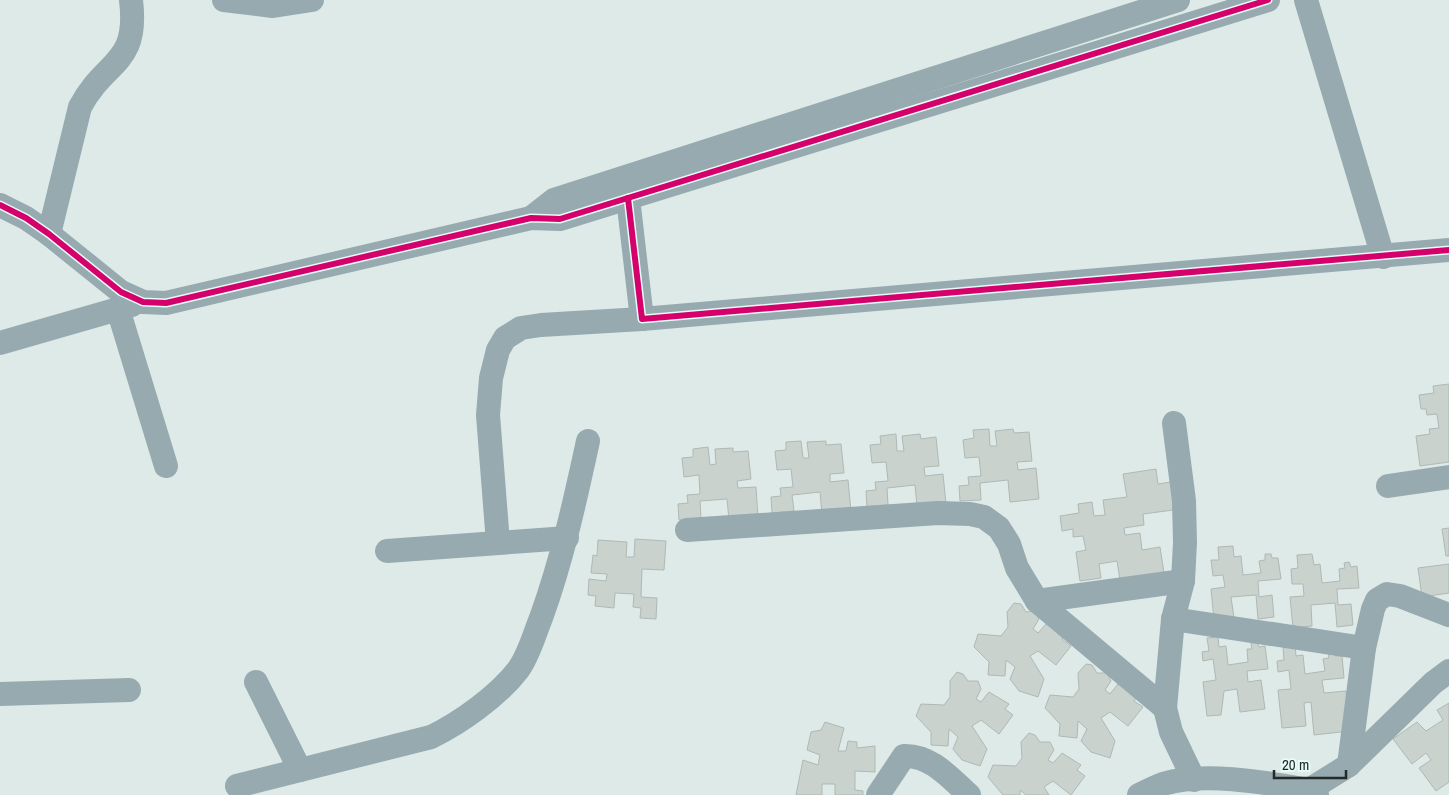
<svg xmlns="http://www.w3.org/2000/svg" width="1449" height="795" viewBox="0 0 1449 795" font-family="'Archivo Narrow',sans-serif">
<rect width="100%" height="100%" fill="#deeae7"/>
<g fill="#cad2ce" stroke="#b0b8b5">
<path d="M1449,384V462L1420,466L1416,436L1430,434L1429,429L1439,428L1437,414L1427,415L1426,409H1421L1419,395L1434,393L1433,386Z"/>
<path d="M989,429L990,446H997L995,431L1013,429L1014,433L1029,432L1032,461L1017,462L1018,470L1036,468L1039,499L1010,502L1008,480L980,483L981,500L960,501L959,486L969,485L968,477L981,476L979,457L965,458L963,440L974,438L973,430Z"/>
<path d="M896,434L897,451H904L902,436L920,434L921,439L936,437L939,466L924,467L925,476L943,474L946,504L917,507L915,485L887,488L888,505L867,507L866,491L876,490L875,482L888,481L886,462L872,463L870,445L881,444L880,436Z"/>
<path d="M801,441L803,458H809L807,442L826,441V445L841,444L844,473L830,474V482L848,480L851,511L822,514L820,492L792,495L794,511L772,513L771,497L781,496L780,488L793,487L791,469L777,470L775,451L786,450V442Z"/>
<path d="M708,447L710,465L716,464L715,449L733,448V452L748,451L751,479L737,481L738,488L756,487L758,518L729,520L727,499L700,501L701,518L679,520L678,504L688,503L687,495L700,494L699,475L684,477L682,458L693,457V449Z"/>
<path d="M1156,469L1158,484L1177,481L1181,509L1143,514L1144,525L1124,528L1125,535L1140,533L1142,550L1160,547L1164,573L1120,580L1117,561L1099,564L1101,578L1080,581L1076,552L1086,550L1083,536L1073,537V529L1062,531L1060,516L1079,513L1078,504L1092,502L1094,516L1105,515L1103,500L1127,497L1123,474Z"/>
<path d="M1449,528V556H1446L1442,529Z"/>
<path d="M635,539L666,541L664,570L642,569L641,597L657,598L656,619L640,618L641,608L633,607L634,594L615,593L614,608L595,606L596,596L588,595L589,579L606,581L607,574L591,573L593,555L597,556L598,540L627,542L626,557H634Z"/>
<path d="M1233,546L1234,557L1241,556L1243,575L1261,573L1259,561L1265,560V554H1271L1272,558H1278L1281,579L1258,581L1259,597L1272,595L1274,617L1258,619L1256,595L1231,597L1234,618L1214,620L1211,589L1225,587L1223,575L1213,576L1211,560H1219L1218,547Z"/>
<path d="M1312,554L1314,565L1320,564L1322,583L1340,581L1339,569L1345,568L1344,563L1349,562L1351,567L1357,566L1359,588L1337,589L1338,605L1351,604L1353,625L1337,627L1335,603L1311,605L1312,626L1293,628L1290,597L1304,596L1303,584H1292L1291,569L1298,568L1297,555Z"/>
<path d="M1449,564V593L1422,597L1418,568Z"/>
<path d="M1014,603L1021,604L1026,612L1035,611L1039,619L1033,629L1038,633L1047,623L1066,634L1062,639L1071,646L1056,665L1038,651L1030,656L1044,679L1038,697L1019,691L1010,679L1015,667L1006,660L1005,676L988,675L989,662L974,647L978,634L1001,636L1008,627L1007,612Z"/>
<path d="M1218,637L1219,647L1226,646L1228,665L1248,662L1247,649H1252L1251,643L1257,642L1259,647L1265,646L1268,669L1247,671L1248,682L1261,680L1265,709L1240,712L1237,689L1224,691L1221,715L1207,716L1203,682L1216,680L1213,659L1203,661L1202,652L1209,651L1207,638Z"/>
<path d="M1295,645L1296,656L1303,655L1305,674L1325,671L1323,659L1329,658L1328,652H1334L1335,656H1342L1344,678L1322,680L1324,693L1346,691L1350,731L1314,735L1311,702L1304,703L1306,726L1282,728L1278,690L1291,689L1289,670L1278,672L1277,661L1284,660L1283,647Z"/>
<path d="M1086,664L1092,665L1097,673H1107L1111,681L1105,690L1110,694L1118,684L1138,696L1134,701L1143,707L1128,726L1110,712L1101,718L1115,741L1110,758L1091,752L1081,741L1087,729L1078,721L1077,738L1059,736L1060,724L1045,708L1050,695L1073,697L1079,689L1078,673Z"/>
<path d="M957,672L963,674L968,681H978L981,689L976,699L981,702L989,692L1009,704L1005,709L1013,715L999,734L981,720L972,726L987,749L980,766L962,760L953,749L958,737L949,729L948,746L931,745V732L916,716L921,704L944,705L950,697V681Z"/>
<path d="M1449,703V782L1436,791L1419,768L1431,760L1426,753L1412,764L1393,739L1417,722L1426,731L1443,720L1437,710Z"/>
<path d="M825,722L844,728L838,751H846L848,741L857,742V748L875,746V772L855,771V790L863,791V795H835V784H822V795H796L803,760L818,765L820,755L807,750L811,732L821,730Z"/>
<path d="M1029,733L1035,735L1040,742H1050L1054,750L1048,760L1053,763L1062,753L1081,765L1077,770L1085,776L1071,795L1053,781L1044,787L1049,795H1026L1020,790V795H1003L988,777L993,765L1016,766L1022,758L1021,742Z"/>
</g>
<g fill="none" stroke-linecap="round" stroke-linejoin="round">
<g stroke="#96aaaf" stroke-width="24">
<path d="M224,0L273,6L312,0"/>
<path d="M1306,0L1383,257"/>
<path d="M628,198L642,319L1449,250"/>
<path d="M0,205L26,218L49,234L121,292L143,302L166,303L531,218L560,219L1268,0"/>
<path d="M531,218L554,200L1178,0"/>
<path d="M49,234L80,107C105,59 139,66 131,0"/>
<path d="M118,309L166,466"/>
<path d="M0,343L132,305"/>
<path d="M1174,423L1184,501L1185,542L1183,581L1173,619L1165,708L1171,732L1194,780"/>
<path d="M1388,486L1449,477"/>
<path d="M687,530L938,513L970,514L984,517L999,528L1009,544L1017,568L1037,601L1165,708"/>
<path d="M498,543L488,415L491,378L498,350L505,338L521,328L541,325L642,319"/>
<path d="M387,551L567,538"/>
<path d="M1037,601L1183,581"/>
<path d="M1173,619L1364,648"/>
<path d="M256,682L300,770"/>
<path d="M0,694L129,690"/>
<path d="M1349,765L1364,648L1373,609L1377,600L1387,594L1400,596L1449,615"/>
<path d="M237,786L431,737C460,723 498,696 518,670C529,655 534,635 541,618C562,560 575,501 588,441"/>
<path d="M1309,790L1349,765L1433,683L1449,671"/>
<path d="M878,795L904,756C931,755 950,778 969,795"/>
<path d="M1139,795C1147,791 1155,787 1163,784C1204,771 1268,783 1309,790L1317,795"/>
</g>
<defs>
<g id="cycleway">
<path d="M628,198L642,319L1449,250"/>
<path d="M0,205L26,218L49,234L121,292L143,302L166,303L531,218L560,219L1268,0"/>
</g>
</defs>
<use href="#cycleway" stroke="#e6fcf7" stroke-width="9"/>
<use href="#cycleway" stroke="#d6006c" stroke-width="6"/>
</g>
<path d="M1274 770v8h72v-8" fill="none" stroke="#232b29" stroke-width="2.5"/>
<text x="1282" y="770" font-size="15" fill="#232b29" stroke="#e6fcf7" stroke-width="4" paint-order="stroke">20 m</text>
</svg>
